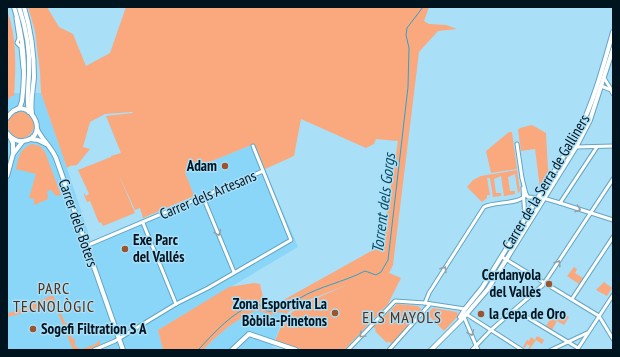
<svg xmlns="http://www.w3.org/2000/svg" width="620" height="357" viewBox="0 0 620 357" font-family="'PT Sans Narrow',sans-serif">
<rect width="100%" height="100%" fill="#aadff8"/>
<g fill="#89d6f9">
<path d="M8,93H41L65,162L91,241L194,197L185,172L254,144L298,247L158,330L163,350H7V96Z"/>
<path d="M257,310L271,315L282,312L287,316L283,319L272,347L281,350H203L219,334L238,319Z"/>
</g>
<g fill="#f9a97d">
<path d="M28,7H47L59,27L73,34L86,66L110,53L126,7H429L424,21L429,24L446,25L457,29L438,31L419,52L393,265L389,273L401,278L388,304L344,350H304L275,341L284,319L301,305L349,284L299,304L286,314L282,312L271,315L257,310C233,321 222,331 203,350H163L158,330L229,287L254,283L260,284L263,297L271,307L382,245L398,141L376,139L374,144L366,148L301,119L294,156L265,169L254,144L185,172L194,196L143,218L140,208L135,210L118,173L135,213L103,226L101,222L99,223L90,201L87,202L84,195V193L86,196L89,194L78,170L111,157V156L121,153L106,116L133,113L132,112L105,114L90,122L83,147L90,149L77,165L70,166L67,168L41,93L40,72L35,31Z"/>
<path d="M7,10C17,38 16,67 14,96H11L7,102Z"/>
<circle cx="21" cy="125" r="13"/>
<path d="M532,125L546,133L548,170L551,171L540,188L535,149L521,151L518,130L520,128Z"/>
<path d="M509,132H512L517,169L491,173L486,151Z"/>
<path d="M32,144L40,146L45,152L61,195L56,196L51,190L47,191L48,199L34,205V199L29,198L36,174L16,169C19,157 19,149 32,144Z"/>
<path d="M517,170L520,191L518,193L515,174L508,177L510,191H515V194L504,196L501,176L494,179L496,193H501V196L493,197L490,178H487L490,195H487V198L482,202L467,187L473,180L481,176Z"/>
<path d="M574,267L577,269L575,273L583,278L579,284L567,276Z"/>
<path d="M604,282L612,288L607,296L596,290Z"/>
<path d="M53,295L65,323H68L67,329L69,330V332H71V338L75,339V346L81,349L94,345L100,340V345L88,350H73L55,306L7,317V314Z"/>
<path d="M397,304L418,306L422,310L392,344L388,341L387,343L375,331L376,329L373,327Z"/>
<path d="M433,308L457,312L458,316L444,331L427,314Z"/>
<path d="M554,313L563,317L564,314L569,317L564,325L557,321L552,330L546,326Z"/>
<path d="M537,336L544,340L542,344L536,340L529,350L528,349L530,346L527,344L525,348L523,347L527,340L529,341L531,337L535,340Z"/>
</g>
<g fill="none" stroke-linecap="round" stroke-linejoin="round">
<path stroke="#2ca2cf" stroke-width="1" d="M198,350C216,331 232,312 257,303C261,305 264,311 269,311C278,312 293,302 300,298C320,286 344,282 365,271L376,275L381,272L388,260L408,87L409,48L406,35L407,28L423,7"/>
<defs>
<g id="street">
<path d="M16,18L19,38L17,43L21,47L23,68"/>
<path d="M604,78L611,89"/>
<path d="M601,86L611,90L613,94"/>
<path d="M517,144L522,178"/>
<path d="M571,145L576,147L613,146"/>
<path d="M522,178L526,194L528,197L543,198L560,203L613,220"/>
<path d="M523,188L525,218"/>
<path d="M203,197L234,272"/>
<path d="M560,203L597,147"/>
<path d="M143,223L176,304"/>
<path d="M86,246L263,171"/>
<path d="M502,257L599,316L613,339"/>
<path d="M572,299L613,237"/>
<path d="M425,303L429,293L484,207C495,201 521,205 526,194"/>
<path d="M515,310L578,348"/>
<path d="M466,314L522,350"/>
<path d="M464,317L478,350"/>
<path d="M94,350L115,341L176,304L208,288L291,240L253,146"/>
<path d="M348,350L395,301L425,303L465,309"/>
<path d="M389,350L430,304"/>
<path d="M472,350L491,330L543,285L613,179"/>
<path d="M551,350L587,333"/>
<path d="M577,350L613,295"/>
</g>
<g id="secondary">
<path d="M14,7C24,38 26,70 22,101L20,107L16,110"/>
<path d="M19,7C26,28 30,50 29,71C29,85 26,99 29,112"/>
<path d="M24,7C31,30 34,54 34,77C33,90 30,102 32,114"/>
<path d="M7,118C26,88 54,138 23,141C16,142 11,138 7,133"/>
<path d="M37,129C42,140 50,145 56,158L123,350"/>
<path d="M10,137L13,143V152"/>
<path d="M30,139L38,140L46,144"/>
<path d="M7,176L13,154L23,141"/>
<path d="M460,317L465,309L482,288L578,133C594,101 603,67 613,32"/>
<path d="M232,350L249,334L296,350"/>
<path d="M431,350L464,317L488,289L576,147L590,120L613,49"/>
</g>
</defs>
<use href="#street" stroke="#63a5c2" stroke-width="5"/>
<use href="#secondary" stroke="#63a5c2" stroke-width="6"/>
<use href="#street" stroke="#fff" stroke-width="3"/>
<use href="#secondary" stroke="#fff" stroke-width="4"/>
</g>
<defs><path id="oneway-chevron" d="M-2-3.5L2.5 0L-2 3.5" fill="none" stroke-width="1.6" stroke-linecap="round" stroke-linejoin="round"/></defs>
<g stroke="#99a1a5">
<use href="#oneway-chevron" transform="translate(578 209) rotate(18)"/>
<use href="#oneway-chevron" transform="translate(218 233) rotate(68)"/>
<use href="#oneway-chevron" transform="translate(558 263) rotate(-57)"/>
<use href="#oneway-chevron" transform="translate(444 269) rotate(-58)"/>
<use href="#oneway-chevron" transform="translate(471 333) rotate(68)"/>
<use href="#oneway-chevron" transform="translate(362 335) rotate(134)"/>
</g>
<g fill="#9b552c" stroke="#aadff8" stroke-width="1.5">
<circle cx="225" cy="166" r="4"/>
<circle cx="125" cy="249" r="4"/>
<circle cx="549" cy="284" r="4"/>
<circle cx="335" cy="313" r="4"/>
<circle cx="481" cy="314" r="4"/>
<circle cx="33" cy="329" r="4"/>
</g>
<g text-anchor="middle" stroke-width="3" stroke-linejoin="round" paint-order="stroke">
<g font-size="15" font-weight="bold" fill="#00141f" stroke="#aadff8" text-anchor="end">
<text x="217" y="171">Adam</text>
<text x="133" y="245" text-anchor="start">Exe Parc<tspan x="133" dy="17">del Vallés</tspan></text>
<text x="541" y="280">Cerdanyola<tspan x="541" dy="17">del Vallès</tspan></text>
<text x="327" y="309">Zona Esportiva La<tspan x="327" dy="17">Bòbila-Pinetons</tspan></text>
<text x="489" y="319" text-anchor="start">la Cepa de Oro</text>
<text x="41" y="334" text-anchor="start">Sogefi Filtration S A</text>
</g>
<g font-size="15" fill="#00141f" stroke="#aadff8">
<text transform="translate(546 182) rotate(-59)" y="5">Carrer de la Serra de Galliners</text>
<text transform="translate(208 195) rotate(-23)" y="5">Carrer dels Artesans</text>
<text transform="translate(78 223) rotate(71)" y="5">Carrer dels Boters</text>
</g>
<g font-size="16" font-style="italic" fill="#074a61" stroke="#aadff8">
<text transform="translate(383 203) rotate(-83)" y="6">Torrent dels Gorgs</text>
</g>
<g font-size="16" letter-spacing="1" fill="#5b2c0f" stroke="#aadff8">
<text x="54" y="294">PARC<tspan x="54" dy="18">TECNOLÒGIC</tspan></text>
<text x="402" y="323">ELS MAYOLS</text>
</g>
</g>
<rect width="620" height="357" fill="none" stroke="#00141f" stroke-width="16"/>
</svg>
